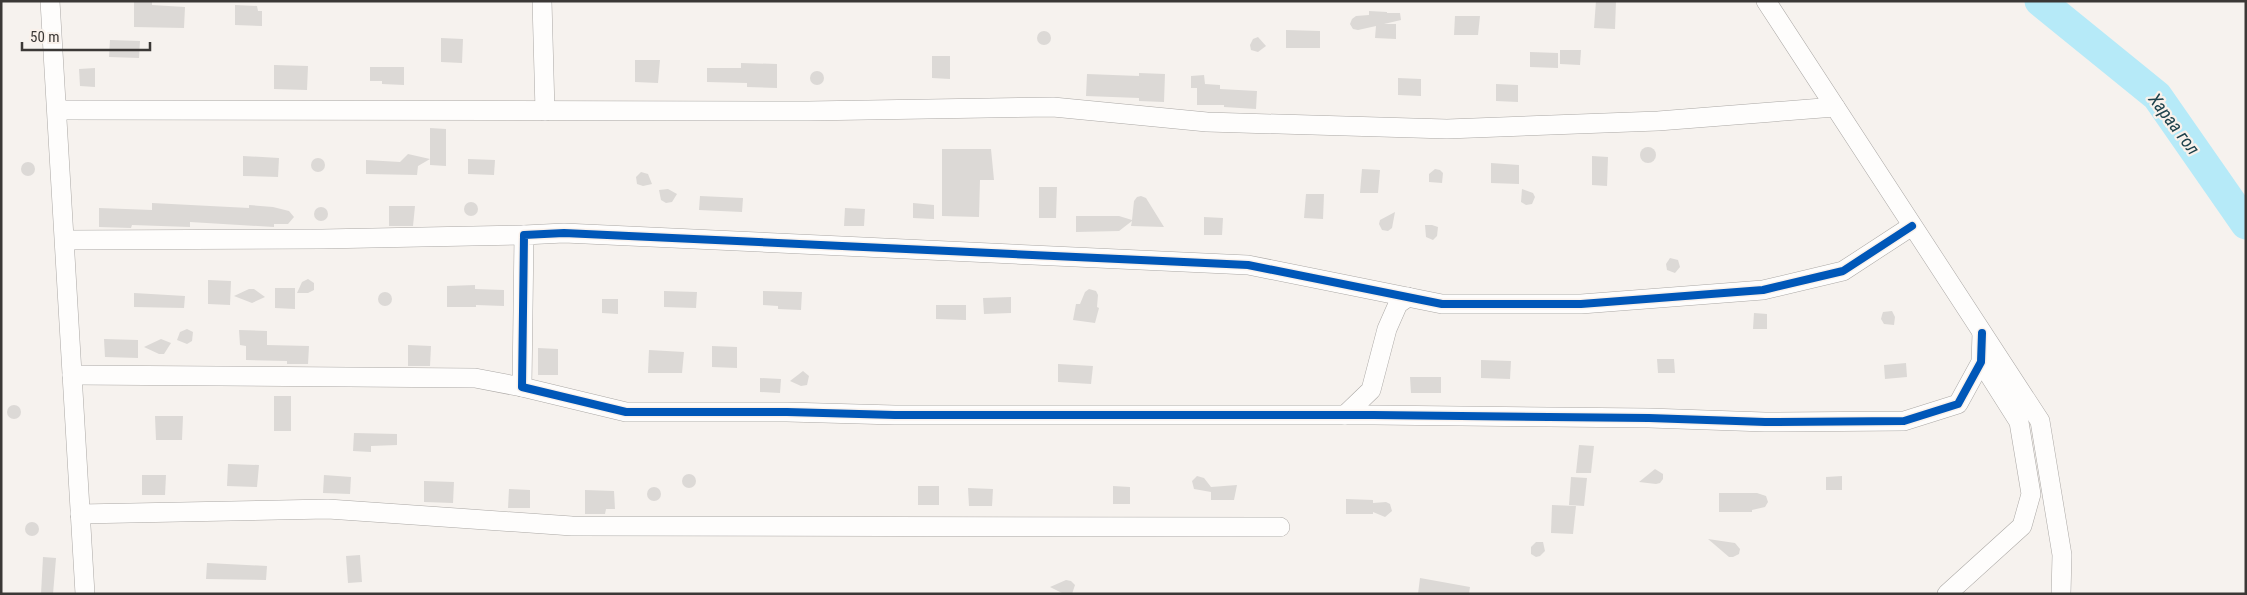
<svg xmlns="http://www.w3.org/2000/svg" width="2247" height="595" viewBox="0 0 2247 595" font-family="'Roboto Condensed',sans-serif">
<rect width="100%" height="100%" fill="#f6f2ee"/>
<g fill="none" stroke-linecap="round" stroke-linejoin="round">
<path stroke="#b6eaf8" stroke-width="31" d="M2040,1L2157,96L2246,224"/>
</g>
<g fill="#dcd9d6">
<path d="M134,1H152V5L185,7L184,28L134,27Z"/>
<path d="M1596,1H1616L1615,29L1594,28Z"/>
<path d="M235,5L257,6L258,11H262V26L235,25Z"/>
<path d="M1369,11L1387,12V13H1400L1401,20L1384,24H1396V39L1375,38L1376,26L1358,30L1353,29L1350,24L1352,19L1356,16L1369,15Z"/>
<path d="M1455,16H1480L1478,35H1454Z"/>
<path d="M1286,30L1320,31V48H1286Z"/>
<circle cx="1044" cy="38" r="7"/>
<path d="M1258,37L1266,46L1258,52L1251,50L1250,45L1253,39Z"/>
<path d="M441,38L463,39L462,63L441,62Z"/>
<path d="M110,40L140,41L139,58L109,57Z"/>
<path d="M1560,50H1581L1580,65L1560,64Z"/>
<path d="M1530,52L1558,53V68L1530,67Z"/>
<path d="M932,56H950V79L932,78Z"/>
<path d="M635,60H660L658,83L635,82Z"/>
<path d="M741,63L777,64V88L747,87V83L707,82V68H741Z"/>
<path d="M274,65L308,66L307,90L274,89Z"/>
<path d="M370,67H404V85L382,84V81H370Z"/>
<path d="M95,68V87L80,86L79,69Z"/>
<circle cx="817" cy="78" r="7"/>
<path d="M1139,73L1165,74L1164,102L1139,101V98L1086,96L1087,74L1139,76Z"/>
<path d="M1204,75L1205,84L1220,85V89L1257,91L1256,109L1224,107V105H1197V88H1191V76Z"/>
<path d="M1398,78L1421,79V96L1398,95Z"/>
<path d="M1496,84L1518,85V102L1496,101Z"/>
<path d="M430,128L446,129V166L430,165Z"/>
<circle cx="1648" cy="155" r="8"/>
<path d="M942,149H991L994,180H980L979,217L942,216Z"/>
<path d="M408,154L430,159L418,166L417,175L366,174V160L400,162Z"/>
<path d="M243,156L279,158L278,177L243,176Z"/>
<path d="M1592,156L1608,157L1607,186L1592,185Z"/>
<circle cx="318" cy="165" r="7"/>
<path d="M468,159L495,160L494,175L468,174Z"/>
<circle cx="28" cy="169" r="7"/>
<path d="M1491,163L1519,165V184L1491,183Z"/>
<path d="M1362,169L1380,170L1378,193H1360Z"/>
<path d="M1435,169L1440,170L1443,173L1442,183L1429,182V174Z"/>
<path d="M641,172L648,174L652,184L643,186L637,184L636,177Z"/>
<path d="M1039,187H1057L1056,218H1039Z"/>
<path d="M668,189L677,194L672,202L666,203L661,200L659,190Z"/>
<path d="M1522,189L1533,193L1535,197L1532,204L1526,205L1521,202Z"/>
<path d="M1306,194H1324L1323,219L1304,218Z"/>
<path d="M700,196L743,198L742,212L699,210Z"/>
<path d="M1141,196L1146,198L1164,227L1131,226L1132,221L1119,231L1076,232V216H1119L1132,220L1134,201L1137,197Z"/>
<circle cx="471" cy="209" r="7"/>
<path d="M152,203L249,208V205L273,207L289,211L294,217L288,224H274V227L190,222V227L132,225L131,228L99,227V208L152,210Z"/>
<path d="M913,203L934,205V219L913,218Z"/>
<path d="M389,206H415L413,226H389Z"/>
<circle cx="321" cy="214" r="7"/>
<path d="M845,208L865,209L864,226H844Z"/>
<path d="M1395,212L1392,228L1388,231L1382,230L1379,224L1380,220Z"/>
<path d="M1204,217L1223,218L1222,235H1204Z"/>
<path d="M1425,225H1432L1438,227L1437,236L1433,240L1426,237Z"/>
<path d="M1670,258L1678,260L1680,267L1675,273L1667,270L1666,264Z"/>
<path d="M308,279L314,283V290L308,293H297L302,282Z"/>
<path d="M208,280L231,281L230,305L208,304Z"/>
<path d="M475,285V289L504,290V306L476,305V307H447V286Z"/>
<path d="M275,288H295V309L275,308Z"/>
<path d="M249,289H254L265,297L252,303L234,296Z"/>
<path d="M1089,289L1096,291L1098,295L1097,307L1099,308L1095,323L1073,320L1076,304H1080L1085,292Z"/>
<path d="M664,291L697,292L696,308L664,307Z"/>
<path d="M763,291L802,292L801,310L778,309V306L763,305Z"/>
<circle cx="385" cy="299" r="7"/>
<path d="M134,293L185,296L184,308L134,307Z"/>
<path d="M1011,297V313L984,314L983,298Z"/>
<path d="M602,299H618V314L602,313Z"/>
<path d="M936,305H966V320L936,319Z"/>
<path d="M1892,311L1895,317L1894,325L1884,324L1881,319L1882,315L1883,312Z"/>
<path d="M1754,313L1767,314V329H1753Z"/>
<path d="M187,329L193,332L192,341L187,344L177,340L180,332Z"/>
<path d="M239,330L267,331V345L309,346L308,364H287V361L246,360V346L240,345Z"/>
<path d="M104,339L138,340V358L105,357Z"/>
<path d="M161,339L171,343L164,354H159L144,347Z"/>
<path d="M408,345L431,346L430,366H408Z"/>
<path d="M712,346L737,347V368L712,367Z"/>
<path d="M538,348L558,349V375H538Z"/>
<path d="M649,350L684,352L682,373H648Z"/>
<path d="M1657,359H1674L1675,373H1658Z"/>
<path d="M1481,360L1511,361L1510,379L1481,378Z"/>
<path d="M1906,363L1907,377L1885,379L1884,365Z"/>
<path d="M1058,364L1093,366L1091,384L1058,382Z"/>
<path d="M803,371L809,376L807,385L801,386L790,381Z"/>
<path d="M1410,377H1441V393H1411Z"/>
<path d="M760,378L781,379L780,393L760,392Z"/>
<rect x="274" y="396" width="17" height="35"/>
<circle cx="14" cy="412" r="7"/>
<path d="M155,416H183L182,440H156Z"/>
<path d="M354,433L397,434V445L371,446V452L353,451Z"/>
<path d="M1579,445L1594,446L1591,473H1576Z"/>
<path d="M228,464L259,465L257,487L227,486Z"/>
<path d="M1655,469L1663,474V479L1660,483L1656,484L1639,482Z"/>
<circle cx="689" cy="481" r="7"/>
<path d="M142,475H166L165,495H142Z"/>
<path d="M324,475L351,477L350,494L323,493Z"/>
<path d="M1197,476L1204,478L1211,487L1237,485L1234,500H1211V492L1194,489L1192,481Z"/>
<path d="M1842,476V490H1826V477Z"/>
<path d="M1571,477L1587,478L1584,506L1569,505Z"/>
<path d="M424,481L454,482L453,503L424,502Z"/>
<rect x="918" y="486" width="21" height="19"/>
<path d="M1113,486L1130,487V504H1113Z"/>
<circle cx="654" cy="494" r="7"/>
<path d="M968,488L993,489L992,506H969Z"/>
<path d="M509,489L530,490V508H508Z"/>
<path d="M585,490L614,491L615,509H606L605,514H585Z"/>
<path d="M1719,493H1757L1766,496L1768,502L1765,507L1752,510V512H1719Z"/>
<path d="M1346,499L1373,500V503L1386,502L1390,504L1392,511L1385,517L1373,512V514H1346Z"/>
<path d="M1552,505L1576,506L1573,534L1551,533Z"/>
<circle cx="32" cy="529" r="7"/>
<path d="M1708,539L1735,543L1740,549L1739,554L1733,557H1729Z"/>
<path d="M1536,542H1543L1545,551L1540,556L1536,557L1531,554V547Z"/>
<path d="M360,555L362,582L348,583L346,556Z"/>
<path d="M43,557L56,558L53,594H41Z"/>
<path d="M207,563L267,566L266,580L206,579Z"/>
<path d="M1420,578L1470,587L1469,594H1418Z"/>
<path d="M1066,580L1071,581L1075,585L1072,594H1064L1050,587Z"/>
</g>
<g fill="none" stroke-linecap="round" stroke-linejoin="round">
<defs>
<g id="minor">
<path d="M50,1L85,594"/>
<path d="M542,1L545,111"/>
<path d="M1766,1L2040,421L2062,555L2061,594"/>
<path d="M57,110L808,111L1053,107L1207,122L1447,129L1658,121L1835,107"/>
<path d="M1912,226L1843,271L1763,290L1581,304H1442L1248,265L564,233L524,235L522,387L626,412H787L895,415H1374L1649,418L1765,422L1904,421L1958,404L1981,362L1982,333"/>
<path d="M65,240L322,239L524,235"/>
<path d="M72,375L475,378L522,387"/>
<path d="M1345,415L1371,390L1387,329L1398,304L1408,297"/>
<path d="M80,514L328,509L572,526L1280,527"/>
<path d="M1947,594L2022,526L2031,494L2019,422L1981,362"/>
</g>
</defs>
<use href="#minor" stroke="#aba8a5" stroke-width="20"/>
<use href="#minor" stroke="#fefdfc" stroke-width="19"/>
<defs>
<path id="cycleway" d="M1912,226L1843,271L1763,290L1581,304H1442L1248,265L564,233L524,235L522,387L626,412H787L895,415H1374L1649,418L1765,422L1904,421L1958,404L1981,362L1982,333"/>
</defs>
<use href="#cycleway" stroke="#f9f1eb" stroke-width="11"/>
<use href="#cycleway" stroke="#0057b8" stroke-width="8"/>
</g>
<g text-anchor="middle" stroke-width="4.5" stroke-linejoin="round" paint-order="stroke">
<g font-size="18" font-style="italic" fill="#1d414b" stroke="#f9f1eb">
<text transform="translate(2174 124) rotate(53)" y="6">Хараа гол</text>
</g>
</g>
<rect width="2247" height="595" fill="none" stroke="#3b3836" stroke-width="5"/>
<path d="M22 42v8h128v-8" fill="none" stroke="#3b3836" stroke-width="2.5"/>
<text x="30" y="42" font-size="15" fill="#3b3836" stroke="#f9f1eb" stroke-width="4" paint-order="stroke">50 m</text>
</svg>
